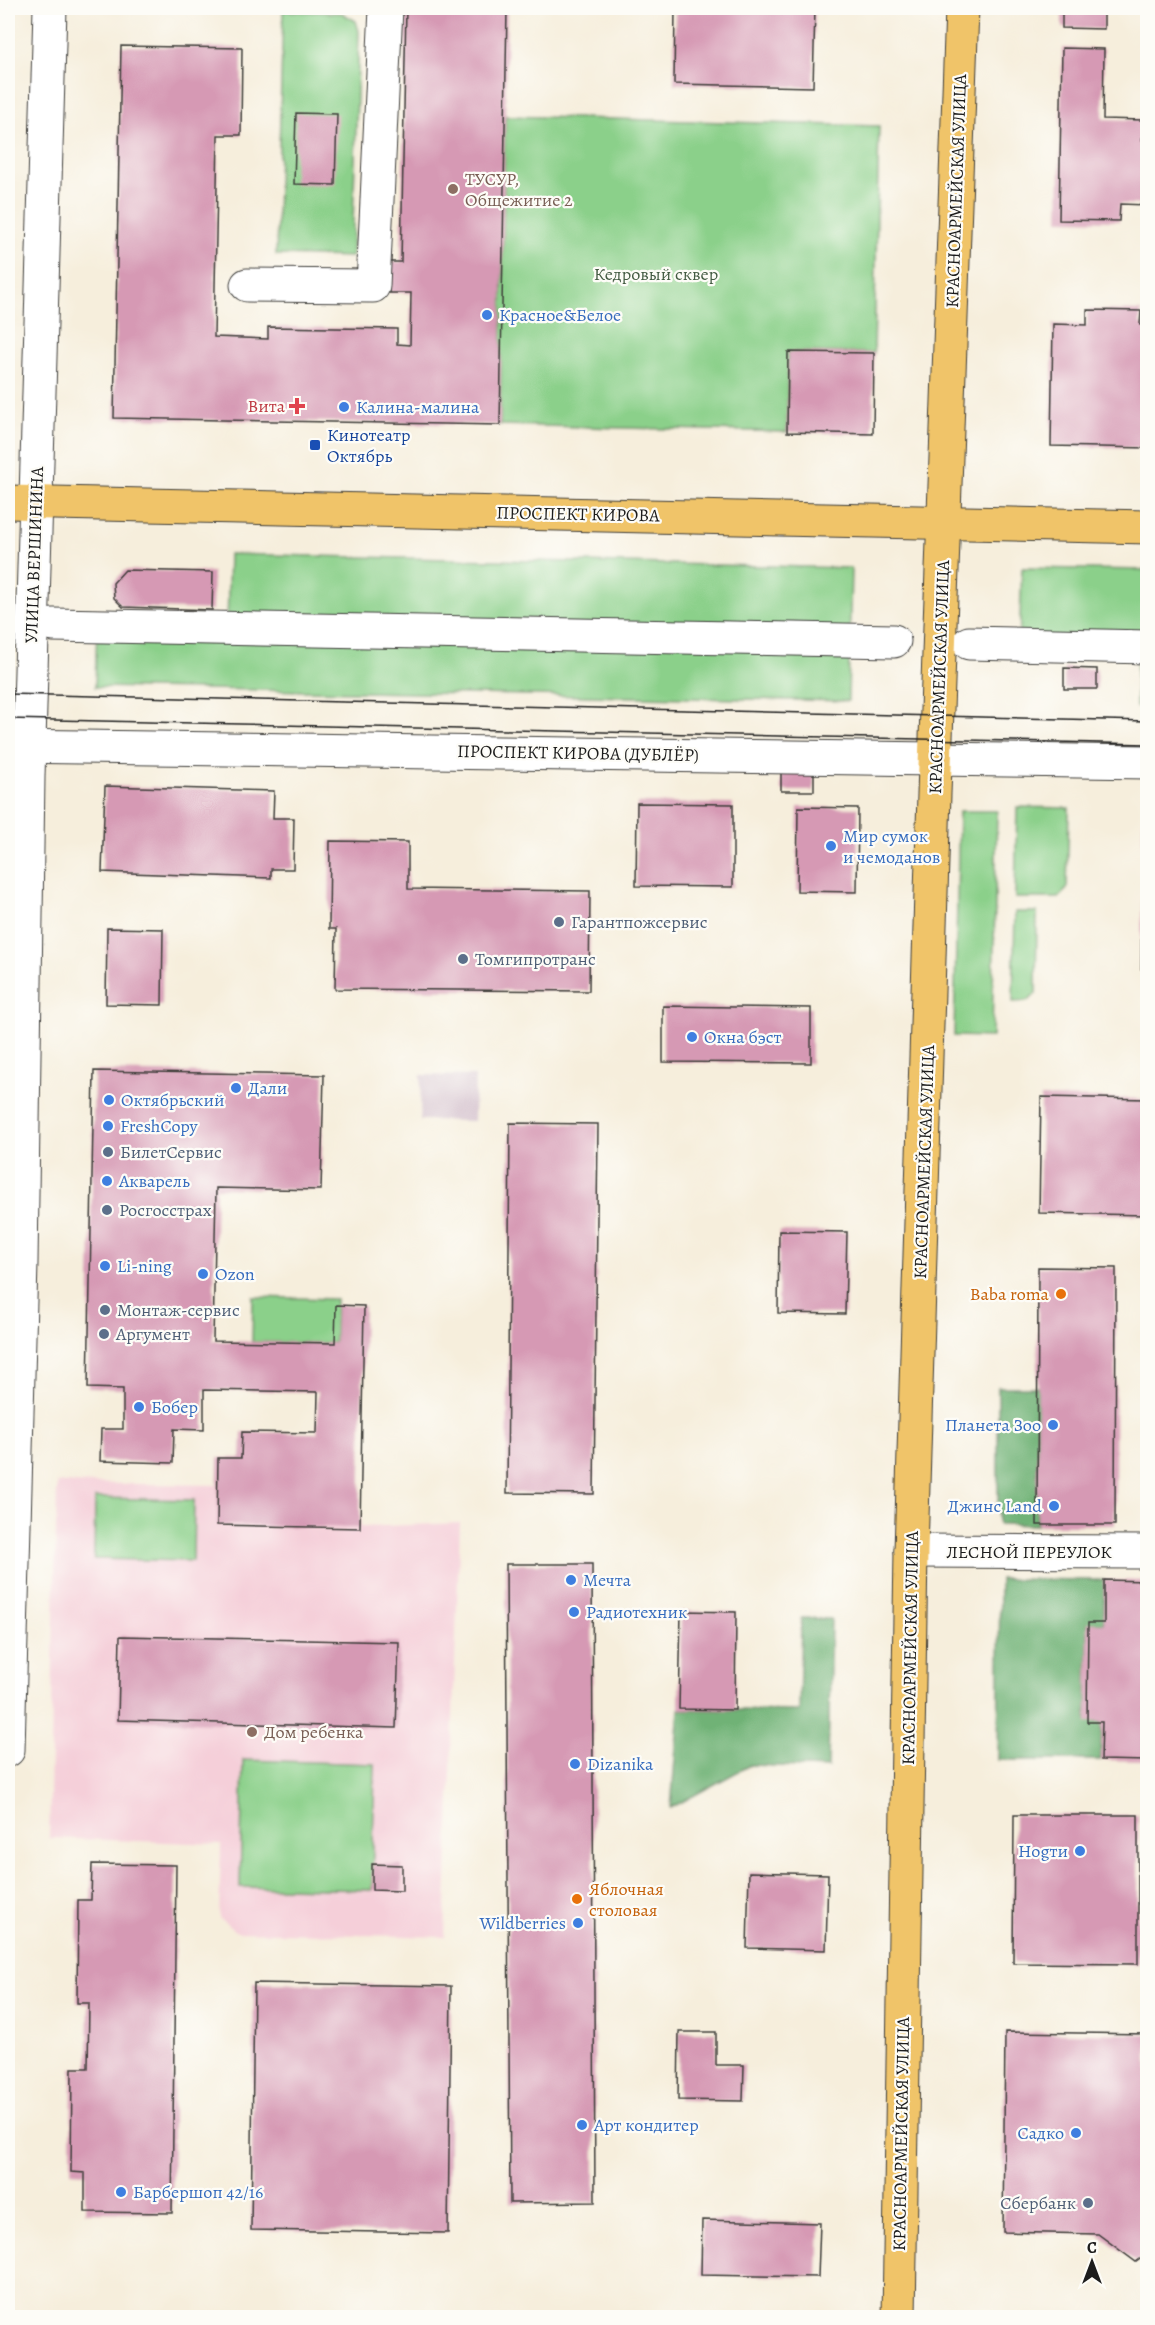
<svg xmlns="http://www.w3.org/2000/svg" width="1155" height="2325" viewBox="0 0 1155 2325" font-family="Alegreya,serif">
<rect width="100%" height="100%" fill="#fdfcf7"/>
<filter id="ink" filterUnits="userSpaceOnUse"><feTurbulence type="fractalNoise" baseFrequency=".0167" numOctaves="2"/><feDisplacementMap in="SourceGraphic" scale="12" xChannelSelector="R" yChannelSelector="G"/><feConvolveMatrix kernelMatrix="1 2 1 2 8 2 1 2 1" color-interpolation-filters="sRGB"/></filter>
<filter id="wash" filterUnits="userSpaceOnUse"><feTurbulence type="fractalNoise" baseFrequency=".008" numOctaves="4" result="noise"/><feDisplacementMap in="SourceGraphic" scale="24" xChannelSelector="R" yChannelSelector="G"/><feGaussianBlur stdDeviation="1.35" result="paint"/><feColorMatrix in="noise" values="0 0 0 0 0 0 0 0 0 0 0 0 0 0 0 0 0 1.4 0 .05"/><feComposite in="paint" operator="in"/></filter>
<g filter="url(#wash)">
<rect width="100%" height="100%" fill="#f6eedc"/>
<path fill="#f5cfd9" d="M57,1483L217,1485V1525L360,1527L460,1523L445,1937L237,1932L219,1918L221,1844L49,1838Z"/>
<path fill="#d1bdcb" d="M421,1075L475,1076L474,1121L420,1120Z"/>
<g fill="#8bd08a" stroke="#547653" stroke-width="1.5">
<path d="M283,11L342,13L356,21L359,31L352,257L276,255Z"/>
<path d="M505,116L879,126L874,353L788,352L787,432L500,425Z"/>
<path d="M229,554L851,568L848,701L95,687L97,625L227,627Z"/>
<path d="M1022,568L1147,570V707H1136L1137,647L1019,643Z"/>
<path d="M1017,807L1069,808L1067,889L1058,898H1015Z"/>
<path d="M959,811H997L992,1037L954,1036Z"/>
<path d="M1015,912H1037L1036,993C1030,1002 1023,1002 1013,1002Z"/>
<path d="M253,1297L336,1299L335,1343L252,1342Z"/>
<path d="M95,1498L194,1500L193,1561L94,1559Z"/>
<path d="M243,1760L375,1764L372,1890L240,1887Z"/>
</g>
<g fill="#70b276" stroke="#466749" stroke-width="1.5">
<path d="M998,1387H1038L1037,1525L998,1524Z"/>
<path d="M1000,1579L1104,1580V1623L1088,1624L1087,1721L1102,1722L1101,1760H998Z"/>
<path d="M801,1618L831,1619L828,1768L750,1765L671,1808L679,1709L799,1711Z"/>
</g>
<g id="blocks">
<g fill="#d699b4">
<path d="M406,8H507L500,425L114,418L121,46L242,48L241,135H218L214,337L268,339V327L397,329V344L410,345L411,293H389V262H401Z"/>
<path d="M675,8H815L813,87L674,84Z"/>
<path d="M1062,8H1104V29L1062,28Z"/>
<path d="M1062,48L1104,49L1103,119L1143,120L1142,140H1148V205L1120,204L1119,221L1059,220Z"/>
<path d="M296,113L337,114L335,185L294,184Z"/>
<path d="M1087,310L1141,311L1140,325H1148V448L1051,446L1053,324L1087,325Z"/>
<path d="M788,352L874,353L873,434L787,432Z"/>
<path d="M125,570L213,572L212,610L123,607L114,598L113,583Z"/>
<path d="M1064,668L1097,669V689H1064Z"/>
<path d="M781,770L814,771V791H781Z"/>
<path d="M105,786L274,791L273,818H294L293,869H271V878L102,872Z"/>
<path d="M637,803L733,804V887L636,886Z"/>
<path d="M798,807L858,808L857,892L797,891Z"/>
<path d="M1143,809H1148V969H1141Z"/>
<path d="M330,841L408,842V889L590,891L589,991L335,989L336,929H329Z"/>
<path d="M107,928L163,929L162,1005L106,1004Z"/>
<path d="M663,1006L811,1008V1063L663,1062Z"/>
<path d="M94,1071L324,1075L321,1190L216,1188L213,1341L335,1343L336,1305L364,1306L360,1528L217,1525L218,1458H241L242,1432L317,1433L318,1392L204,1390V1430L174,1429L173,1463L100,1461L101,1429H123V1389L88,1388Z"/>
<path d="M1041,1097L1148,1099V1215L1039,1213Z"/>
<path d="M510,1123L598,1124L594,1494L507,1493Z"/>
<path d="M779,1231L847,1232L845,1314L778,1313Z"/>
<path d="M1038,1267L1116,1268L1115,1525H1037Z"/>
<path d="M506,1564H592L595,2202L510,2203Z"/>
<path d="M1104,1580L1148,1581V1761L1101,1760L1102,1722H1087L1088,1623H1104Z"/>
<path d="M681,1611L736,1612L735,1710L679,1709Z"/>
<path d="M120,1636L399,1642L396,1728L118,1720Z"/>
<path d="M1014,1815H1138V1964L1013,1963Z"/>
<path d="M92,1864L176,1865L172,2213L85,2212V2173L71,2172L72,2068H88L89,2003H77L78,1900H91Z"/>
<path d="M372,1864L402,1865V1891L372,1890Z"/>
<path d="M749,1872L828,1874L826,1950L747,1948Z"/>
<path d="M254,1983L451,1986L448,2233L251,2230Z"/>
<path d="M679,2032H716V2065H744L743,2101L678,2100Z"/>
<path d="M1005,2032L1148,2034V2253L1136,2262L1098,2234L1003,2232Z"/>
<path d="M702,2220L820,2223L818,2277L701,2275Z"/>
</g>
</g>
</g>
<g filter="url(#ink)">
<use href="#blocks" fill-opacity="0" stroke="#3d3c39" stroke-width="1.5"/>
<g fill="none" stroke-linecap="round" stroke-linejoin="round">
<defs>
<g id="minor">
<path d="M247,285L373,286L386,8"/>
<path d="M53,625L894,641"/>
<path d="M969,643L1148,647"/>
<path d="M8,746L1148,762"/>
<path d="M911,1551L1148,1552"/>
<path d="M8,1750L21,1263L28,777L50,8"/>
</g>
<g id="major">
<path d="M8,502L1148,527"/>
<path d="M899,2318L911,1551L934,794L962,8"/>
</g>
</defs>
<use href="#minor" stroke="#3d3c39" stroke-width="35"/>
<use href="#major" stroke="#3d3c39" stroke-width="35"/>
<use href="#minor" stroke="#fff" stroke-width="33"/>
<use href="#major" stroke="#f0c469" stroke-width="33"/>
<g stroke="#1c1c1c" stroke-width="1.5">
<path d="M8,694L1148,721"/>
<path d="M8,719L1148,744"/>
</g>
</g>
</g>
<g fill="#8d6e63" stroke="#fdfcf7" stroke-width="2">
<circle cx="453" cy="189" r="6"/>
<circle cx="252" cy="1732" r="6"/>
</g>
<g fill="#3f7fe0" stroke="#fdfcf7" stroke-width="2">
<circle cx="487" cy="315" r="6"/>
<circle cx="344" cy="407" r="6"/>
<circle cx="831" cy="846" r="6"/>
<circle cx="692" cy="1037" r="6"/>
<circle cx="236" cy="1088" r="6"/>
<circle cx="109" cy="1100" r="6"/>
<circle cx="108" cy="1126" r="6"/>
<circle cx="107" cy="1181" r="6"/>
<circle cx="105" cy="1266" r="6"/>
<circle cx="203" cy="1274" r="6"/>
<circle cx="139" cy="1407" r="6"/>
<circle cx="1053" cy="1425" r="6"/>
<circle cx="1054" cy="1506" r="6"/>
<circle cx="571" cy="1580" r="6"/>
<circle cx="574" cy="1612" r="6"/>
<circle cx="575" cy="1764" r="6"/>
<circle cx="1080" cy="1851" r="6"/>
<circle cx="578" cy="1923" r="6"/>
<circle cx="582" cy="2125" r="6"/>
<circle cx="1076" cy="2133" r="6"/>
<circle cx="121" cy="2192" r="6"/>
</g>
<path fill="#e0444e" stroke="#fdfcf7" stroke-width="2" d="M294 397h6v6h6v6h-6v6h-6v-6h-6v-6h6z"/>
<rect fill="#1a4fb4" stroke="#fdfcf7" stroke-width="2" x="309" y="439" width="12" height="12" rx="3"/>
<g fill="#5c6f8a" stroke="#fdfcf7" stroke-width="2">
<circle cx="559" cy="922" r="6"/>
<circle cx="463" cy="959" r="6"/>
<circle cx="108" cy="1152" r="6"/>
<circle cx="107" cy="1210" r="6"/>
<circle cx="105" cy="1310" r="6"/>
<circle cx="104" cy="1334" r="6"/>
<circle cx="1088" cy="2203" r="6"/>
</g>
<g fill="#e8710a" stroke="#fdfcf7" stroke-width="2">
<circle cx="1061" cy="1294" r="6"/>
<circle cx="577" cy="1899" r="6"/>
</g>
<g text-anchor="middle" stroke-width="4.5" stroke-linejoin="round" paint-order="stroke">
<g font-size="18" fill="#785e54" stroke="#fdfcf7" text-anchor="start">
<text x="465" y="185">ТУСУР,<tspan x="465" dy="21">Общежитие 2</tspan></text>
<text x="264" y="1738">Дом ребенка</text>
</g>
<g font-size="18" fill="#1c1c1c" stroke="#fdfcf7">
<text transform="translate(956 191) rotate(-88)" y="6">КРАСНОАРМЕЙСКАЯ УЛИЦА</text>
<text transform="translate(578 514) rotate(1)" y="6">ПРОСПЕКТ КИРОВА</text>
<text transform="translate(34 555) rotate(-88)" y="6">УЛИЦА ВЕРШИНИНА</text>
<text transform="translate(939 677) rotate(-88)" y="6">КРАСНОАРМЕЙСКАЯ УЛИЦА</text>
<text transform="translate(578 753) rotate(1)" y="6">ПРОСПЕКТ КИРОВА (ДУБЛЁР)</text>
<text transform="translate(924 1162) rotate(-88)" y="6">КРАСНОАРМЕЙСКАЯ УЛИЦА</text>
<text x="1029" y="1558">ЛЕСНОЙ ПЕРЕУЛОК</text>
<text transform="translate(910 1648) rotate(-89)" y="6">КРАСНОАРМЕЙСКАЯ УЛИЦА</text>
<text transform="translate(901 2134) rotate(-89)" y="6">КРАСНОАРМЕЙСКАЯ УЛИЦА</text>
</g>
<g font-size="18" fill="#435b42" stroke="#fdfcf7">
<text x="656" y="280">Кедровый сквер</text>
</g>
<g font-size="18" fill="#366cbe" stroke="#fdfcf7" text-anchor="start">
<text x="499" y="321">Красное&amp;Белое</text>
<text x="356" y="413">Калина-малина</text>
<text x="843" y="842">Мир сумок<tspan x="843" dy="21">и чемоданов</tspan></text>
<text x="704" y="1043">Окна бэст</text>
<text x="248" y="1094">Дали</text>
<text x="121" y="1106">Октябрьский</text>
<text x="120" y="1132">FreshCopy</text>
<text x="119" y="1187">Акварель</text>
<text x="117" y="1272">Li-ning</text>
<text x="215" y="1280">Ozon</text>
<text x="151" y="1413">Бобер</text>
<text x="1041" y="1431" text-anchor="end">Планета Зоо</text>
<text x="1042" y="1512" text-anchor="end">Джинс Land</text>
<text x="583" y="1586">Мечта</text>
<text x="586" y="1618">Радиотехник</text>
<text x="587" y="1770">Dizanika</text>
<text x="1068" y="1857" text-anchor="end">Ноgти</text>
<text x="566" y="1929" text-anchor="end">Wildberries</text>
<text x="594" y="2131">Арт кондитер</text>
<text x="1064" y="2139" text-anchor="end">Садко</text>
<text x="133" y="2198">Барбершоп 42/16</text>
</g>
<g font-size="18" fill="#be3a42" stroke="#fdfcf7" text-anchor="end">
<text x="285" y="412">Вита</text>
</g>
<g font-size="18" fill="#164399" stroke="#fdfcf7" text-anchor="start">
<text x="327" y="441">Кинотеатр<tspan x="327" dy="21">Октябрь</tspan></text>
</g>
<g font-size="18" fill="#4e5e75" stroke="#fdfcf7" text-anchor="start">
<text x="571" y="928">Гарантпожсервис</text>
<text x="475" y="965">Томгипротранс</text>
<text x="120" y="1158">БилетСервис</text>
<text x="119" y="1216">Росгосстрах</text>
<text x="117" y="1316">Монтаж-сервис</text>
<text x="116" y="1340">Аргумент</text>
<text x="1076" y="2209" text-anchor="end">Сбербанк</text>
</g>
<g font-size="18" fill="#c56008" stroke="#fdfcf7" text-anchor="end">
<text x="1049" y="1300">Baba roma</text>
<text x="589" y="1895" text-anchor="start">Яблочная<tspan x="589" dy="21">столовая</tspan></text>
</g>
</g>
<rect width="1155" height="2325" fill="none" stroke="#fdfcf7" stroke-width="30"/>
<g transform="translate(1092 2262)" stroke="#fdfcf7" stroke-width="4.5" paint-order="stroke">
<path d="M0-4.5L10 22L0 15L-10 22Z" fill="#1c1c1c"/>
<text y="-9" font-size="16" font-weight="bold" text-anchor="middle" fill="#1c1c1c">С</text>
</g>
</svg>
